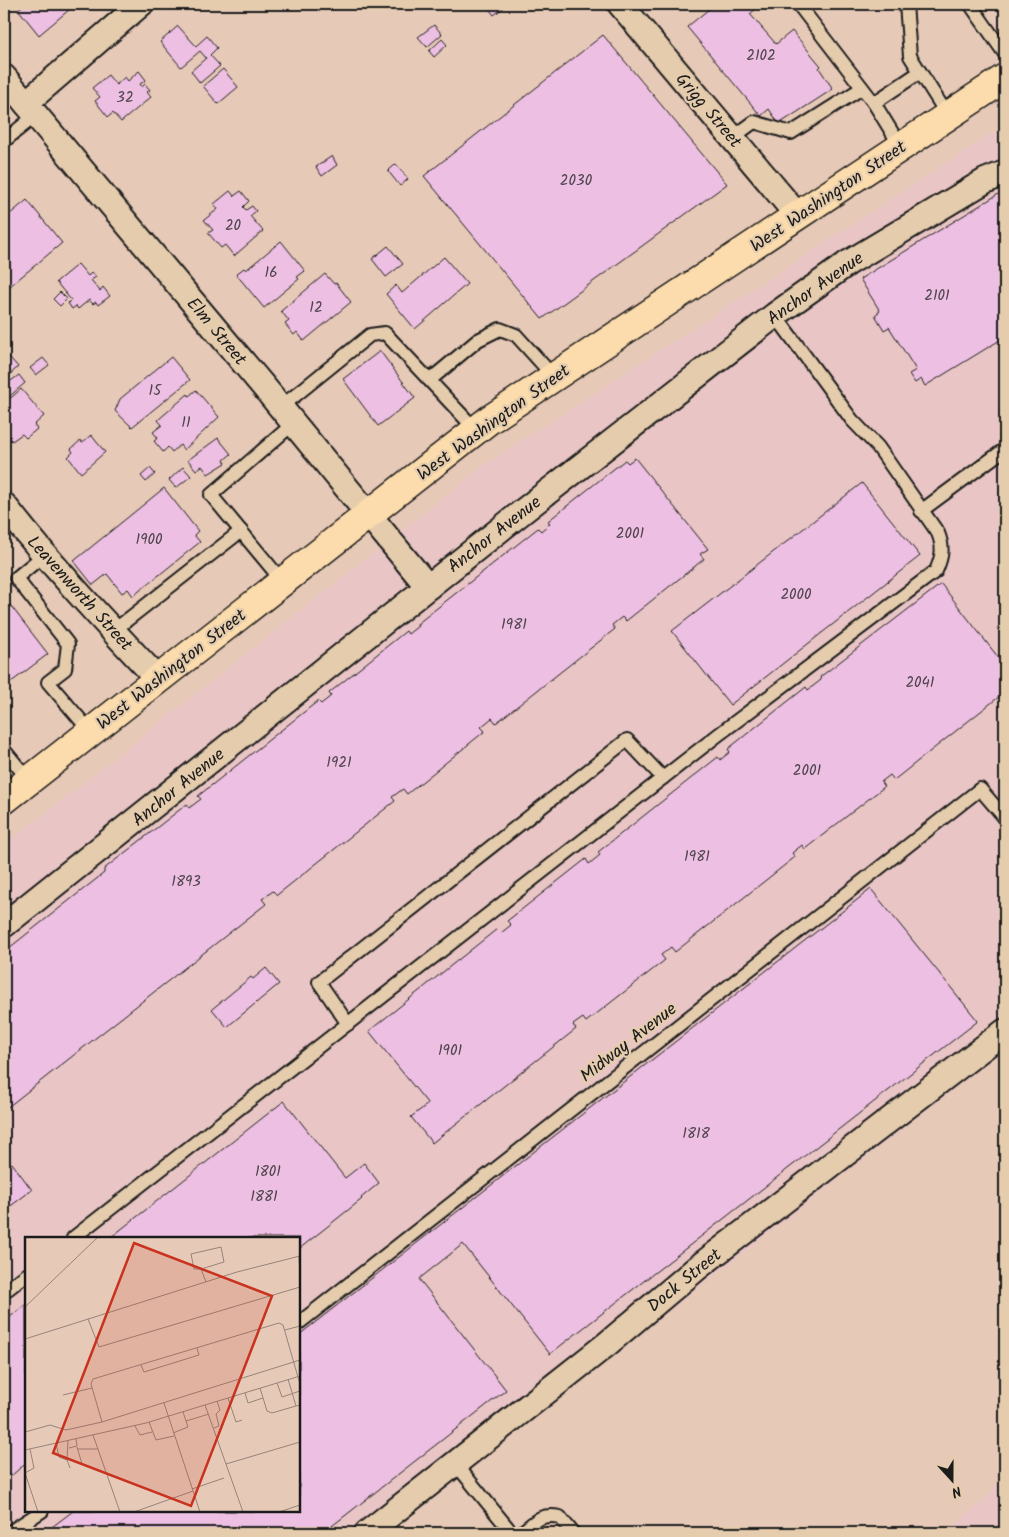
<svg xmlns="http://www.w3.org/2000/svg" width="1009" height="1537" viewBox="0 0 1009 1537" font-family="Kalam,sans-serif">
<rect width="100%" height="100%" fill="#e7c9b8"/>
<filter id="ink" filterUnits="userSpaceOnUse"><feTurbulence type="fractalNoise" baseFrequency=".02" numOctaves="2"/><feDisplacementMap in="SourceGraphic" scale="10" xChannelSelector="R" yChannelSelector="G"/><feConvolveMatrix kernelMatrix="1 2 1 2 8 2 1 2 1" color-interpolation-filters="sRGB"/></filter>
<g filter="url(#ink)">
<g fill="#e9c6c5" fill-rule="evenodd">
<path d="M1005,125V1049L384,1533H4V846L483,466ZM26,1238H299V1511H26Z"/>
<path d="M1005,1475V1533H945L984,1500Z"/>
</g>
<g fill="#edbfe3" stroke="#1c1c1c">
<path d="M25,4H76L39,35L18,9Z"/>
<path d="M485,4H508L494,15Z"/>
<path d="M715,4H755L758,7L750,14L776,44L792,31L821,66L819,68L833,89L779,124L769,109L761,116L687,27Z"/>
<path d="M434,25L442,34L427,47L418,37Z"/>
<path d="M178,26L196,46L207,36L217,48L210,55L220,66L200,83L191,71L206,58L200,51L181,67L160,42Z"/>
<path d="M603,35L727,184L542,319L424,176Z"/>
<path d="M442,39L447,45L434,57L429,51Z"/>
<path d="M223,69L238,87L218,104L203,86Z"/>
<path d="M139,71L146,80L140,84L142,87L145,84L150,90L147,92L151,97L121,122L113,113L108,117L95,101L100,97L92,88L108,75L116,85L125,77L128,81Z"/>
<path d="M332,156L337,165L322,176L316,167Z"/>
<path d="M396,164L408,179L400,186L388,171Z"/>
<path d="M1005,190V337L925,386L921,379L915,383L909,374L916,370L889,327L884,330L875,315L880,311L860,279Z"/>
<path d="M230,191L234,196L241,191L249,201L243,207L246,210L252,206L256,211L250,216L263,231L234,256L225,245L221,248L208,233L213,230L204,220L218,209L214,204Z"/>
<path d="M27,200L62,243L4,291V219Z"/>
<path d="M281,241L305,271L297,277L299,279L264,308L236,274L244,268L246,270Z"/>
<path d="M388,246L403,264L386,277L372,259Z"/>
<path d="M444,257L467,284L415,329L386,294L396,285L402,293Z"/>
<path d="M78,264L88,276L92,272L96,277L91,280L100,291L103,287L110,296L98,305L96,302L93,304L89,300L78,309L76,306L72,309L68,303L71,300L56,282Z"/>
<path d="M325,274L334,284L336,283L351,302L304,341L297,332L294,335L285,324L289,321L281,311Z"/>
<path d="M60,292L67,299L60,306L53,299Z"/>
<path d="M4,351L18,367L4,380Z"/>
<path d="M380,351L415,398L378,426L343,379Z"/>
<path d="M171,357L190,380L132,427L115,411L120,399Z"/>
<path d="M43,358L49,365L36,375L30,368Z"/>
<path d="M19,375L25,383L4,401V386Z"/>
<path d="M21,389L44,416L34,425L37,429L26,438L22,434L12,441L4,431V404Z"/>
<path d="M196,390L219,417L184,450L180,445L172,452L168,447L163,452L154,441L158,438L153,432L162,425L158,420L188,394L189,396Z"/>
<path d="M91,435L105,452L81,473L68,457L73,452L71,449L81,440L82,443Z"/>
<path d="M218,438L231,454L224,460L226,463L208,474L202,466L196,470L188,460Z"/>
<path d="M635,458L708,549L700,554L704,559L626,621L622,617L612,625L615,629L496,723L492,718L481,727L485,731L407,794L403,789L392,797L395,801L277,895L273,891L262,899L266,904L4,1110V952L104,873V869L187,804L189,808L201,799L198,796L318,701L321,704L331,696L329,693L406,631L408,634L418,626L417,624L538,528L541,531L550,523L548,521L625,460L628,463Z"/>
<path d="M183,467L191,476L176,488L169,480Z"/>
<path d="M150,468L155,474L146,482L141,476Z"/>
<path d="M862,483L920,556L730,705L672,631Z"/>
<path d="M164,488L198,531L194,535L200,542L133,596L128,589L122,593L107,574L93,585L74,561Z"/>
<path d="M941,584L1005,666V692L894,780L890,775L881,782L884,787L805,849L802,845L792,853L795,857L675,952L671,947L661,955L665,960L586,1022L583,1018L573,1025L576,1029L432,1143L411,1117L428,1104L369,1031L497,929L501,933L511,925L507,921L586,859L589,864L600,855L598,852L718,757L720,760L730,752L728,749L806,687L808,690L821,680L820,677Z"/>
<path d="M4,597L48,654L10,683L4,674Z"/>
<path d="M871,889L978,1021L550,1354L463,1244L419,1279L506,1390L323,1533H44L73,1511H299V1335Z"/>
<path d="M266,968L279,984L227,1027L212,1009L251,977L253,979Z"/>
<path d="M284,1101L345,1178L364,1163L379,1183L361,1198L362,1199L299,1249V1238H110Z"/>
<path d="M12,1163L32,1190L4,1211V1169Z"/>
<path d="M26,1304V1463L11,1476L8,1472L4,1476V1322Z"/>
</g>
<g fill="none" stroke-linecap="round" stroke-linejoin="round">
<defs>
<g id="lane">
<path d="M798,4L874,103"/>
<path d="M906,4L910,56L948,116"/>
<path d="M970,4L1005,54"/>
<path d="M732,138L754,122L791,133L862,88"/>
<path d="M4,141L36,115"/>
<path d="M901,147L874,103L920,72"/>
<path d="M430,380L478,340L500,329L516,335L554,377"/>
<path d="M281,407L370,335L385,333L476,430"/>
<path d="M921,511L1005,449"/>
<path d="M45,554L16,578L68,644L65,669L48,682L90,731"/>
<path d="M283,582L211,495L294,423"/>
<path d="M113,631L241,531"/>
<path d="M4,750L28,779"/>
<path d="M348,1024L319,982L627,740L663,778"/>
<path d="M73,1238L718,735L936,571C942,557 944,548 938,533L878,447L852,420L775,315"/>
<path d="M4,1292L26,1275"/>
<path d="M299,1323L980,789L1005,818"/>
<path d="M455,1463L512,1533"/>
<path d="M8,1533L42,1511"/>
<path d="M521,1533C536,1521 540,1513 560,1517L573,1533"/>
</g>
<g id="street">
<path d="M620,4L798,216"/>
<path d="M4,77L264,387L428,587"/>
<path d="M26,103L141,4"/>
<path d="M4,505C52,566 105,623 158,679"/>
<path d="M4,925L522,512L775,315L848,263L985,181L1005,173"/>
<path d="M367,1533L607,1344L697,1268L1005,1031"/>
</g>
<path id="primary" d="M4,800L489,420L1005,78"/>
</defs>
<use href="#lane" stroke="#1c1c1c" stroke-width="16"/>
<use href="#street" stroke="#1c1c1c" stroke-width="28"/>
<use href="#primary" stroke="#1c1c1c" stroke-width="31"/>
<use href="#lane" stroke="#e5ccad" stroke-width="12"/>
<use href="#street" stroke="#e5ccad" stroke-width="24"/>
<use href="#primary" stroke="#fcdcac" stroke-width="28"/>
</g>
</g>
<g text-anchor="middle" stroke-width="4.5" stroke-linejoin="round" paint-order="stroke">
<g font-size="15" fill="#50454e">
<text x="761" y="60">2102</text>
<text x="125" y="102">32</text>
<text x="576" y="185">2030</text>
<text x="233" y="230">20</text>
<text x="271" y="277">16</text>
<text x="937" y="300">2101</text>
<text x="316" y="312">12</text>
<text x="155" y="395">15</text>
<text x="186" y="427">11</text>
<text x="630" y="538">2001</text>
<text x="149" y="544">1900</text>
<text x="796" y="599">2000</text>
<text x="514" y="629">1981</text>
<text x="920" y="687">2041</text>
<text x="339" y="767">1921</text>
<text x="807" y="775">2001</text>
<text x="697" y="861">1981</text>
<text x="186" y="886">1893</text>
<text x="450" y="1055">1901</text>
<text x="696" y="1138">1818</text>
<text x="268" y="1176">1801</text>
<text x="264" y="1201">1881</text>
</g>
<g font-size="18" fill="#1c1c1c" stroke="#e5ccad">
<text transform="translate(709 110) rotate(50)" y="6">Grigg Street</text>
<text transform="translate(828 196) rotate(-34)" y="6">West Washington Street</text>
<text transform="translate(815 288) rotate(-35)" y="6">Anchor Avenue</text>
<text transform="translate(217 331) rotate(50)" y="6">Elm Street</text>
<text transform="translate(493 422) rotate(-36)" y="6">West Washington Street</text>
<text transform="translate(494 534) rotate(-38)" y="6">Anchor Avenue</text>
<text transform="translate(80 593) rotate(48)" y="6">Leavenworth Street</text>
<text transform="translate(171 669) rotate(-38)" y="6">West Washington Street</text>
<text transform="translate(178 787) rotate(-39)" y="6">Anchor Avenue</text>
<text transform="translate(628 1042) rotate(-38)" y="6">Midway Avenue</text>
<text transform="translate(684 1280) rotate(-39)" y="6">Dock Street</text>
</g>
</g>
<g transform="translate(25 1237)">
<rect width="275" height="275" fill="#e7c9b8"/>
<path fill="none" stroke="#96847a" stroke-width="1" d="M274,19L275,41M176,32L199,25L196,10L166,17L169,32H176L181,45M0,70L73,0M63,82L74,110L275,50M260,93L275,89M0,102L212,35L275,19M116,128L119,135L174,118L172,111M263,142L271,169L275,168M252,146L257,160L275,154M235,151L242,174L247,176L271,169M220,156L223,166L238,161M38,158L67,151M203,161L211,185L217,183M139,166L175,275M180,168L218,275M161,184L184,177M77,185L66,147L68,142L254,86L258,88L275,147M124,185L131,203L149,199M110,189L115,198L127,195M189,191L194,189L191,177L195,173L192,164M0,195L25,188L41,193L77,185L275,123M148,196L163,190L158,175M68,198L95,275M31,206L34,220L42,223L45,231M52,210L57,227M44,211L52,209L51,202M53,212H73M0,213L121,186L275,139M42,223L43,203M201,227L275,205M0,236L13,275M0,236L9,231L5,212M167,252L199,241M109,275L168,254M254,275L275,268"/>
<path fill="#c8321e" fill-opacity="0.15" stroke="#c8321e" stroke-width="2.5" d="M109,6L247,59L166,269L28,216Z"/>
<rect width="275" height="275" fill="none" stroke="#1c1c1c" stroke-width="2.5"/>
</g>
<rect width="1009" height="1537" fill="none" stroke="#e5ccad" stroke-width="20"/>
<rect x="10" y="10" width="989" height="1517" fill="none" stroke="#1c1c1c" stroke-width="2" filter="url(#ink)"/>
<g transform="translate(952 1480) rotate(159)" stroke="#e5ccad" stroke-width="4" paint-order="stroke">
<path d="M0-4L9 19L0 12L-9 19Z" fill="#1c1c1c"/>
<text y="-8" font-size="14" font-weight="bold" text-anchor="middle" fill="#1c1c1c">N</text>
</g>
</svg>
